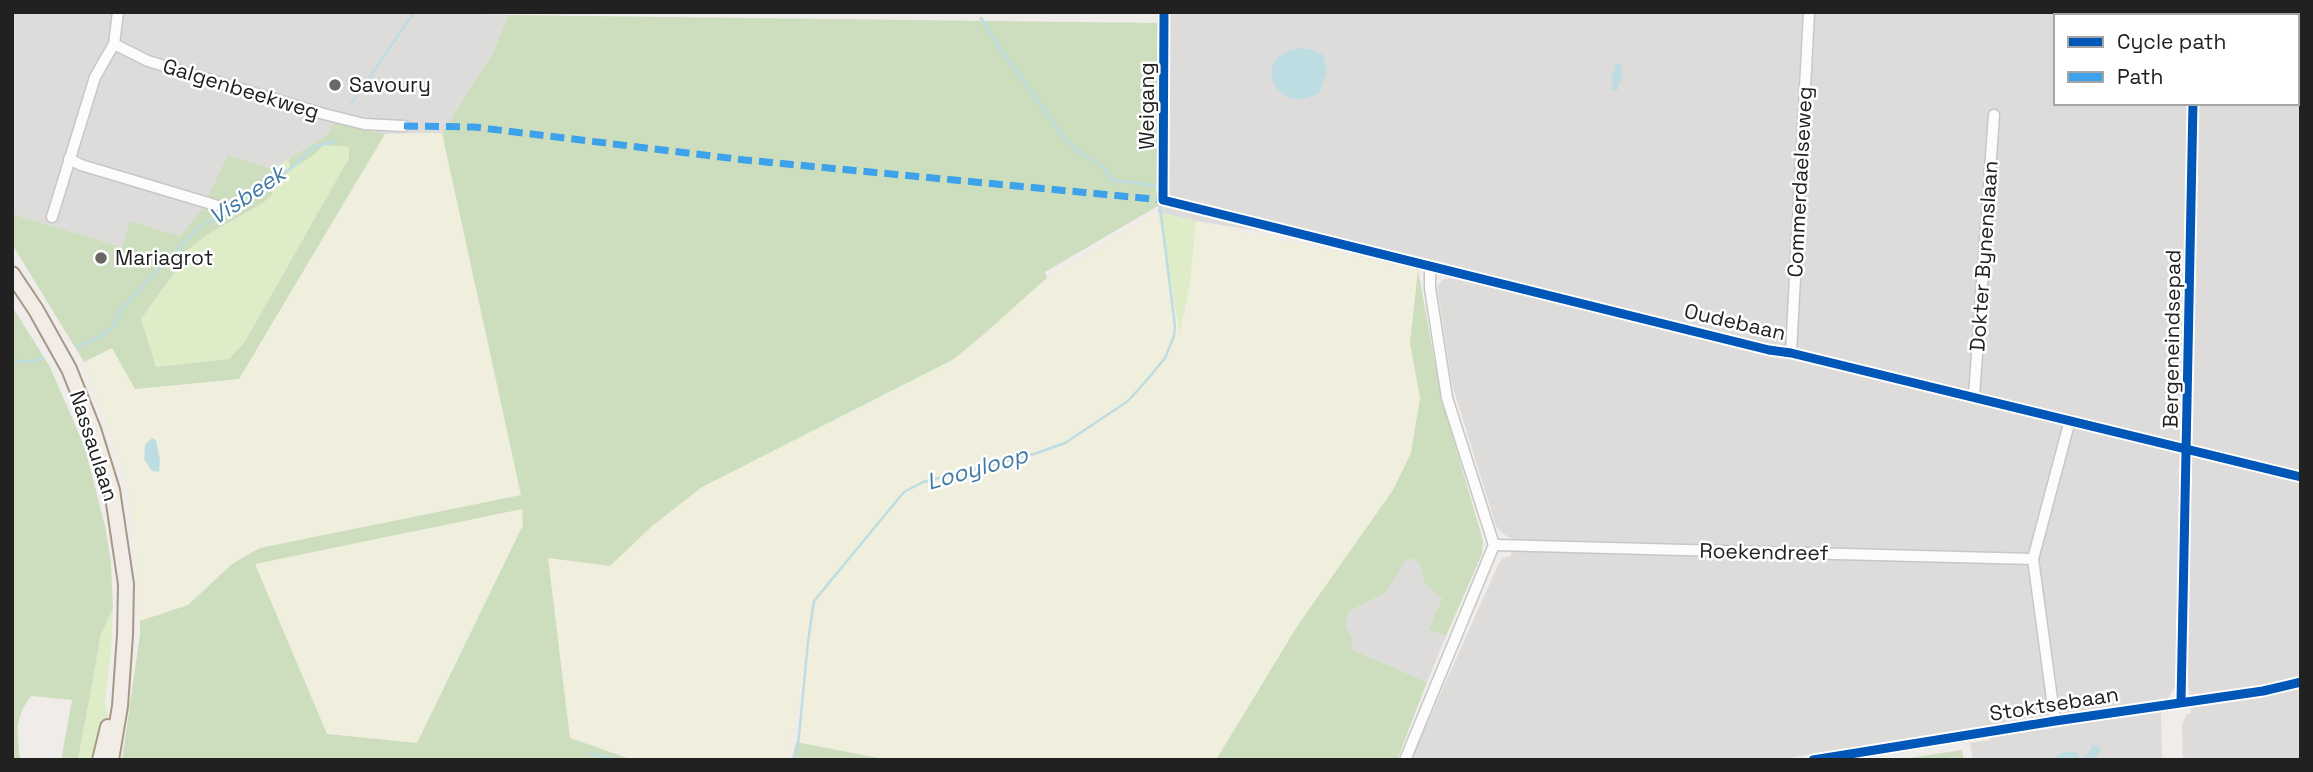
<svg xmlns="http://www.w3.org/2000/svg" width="2313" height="772" viewBox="0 0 2313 772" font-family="'Space Grotesk',sans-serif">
<rect width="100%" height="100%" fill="#efece9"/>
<g fill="#dedcdb" fill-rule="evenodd">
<path d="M12,12H368L508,15L494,51L442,133L385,134L369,132L326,136L289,158L274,169L229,155L202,209L180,236L130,221L122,247L12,214Z"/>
<path d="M1158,12H2301V760H2183L2182,725L2187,714L2191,713L2189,688H2174L2161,710L2162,760H1973L1970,743L1990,740L1989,725L1777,760H1411L1498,565L1503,558L1511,556L1512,539L1502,533L1496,526L1452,384L1437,287L1442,280L1451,278L1455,265L1413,255L1196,221L1158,212ZM2056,16H2297V103H2056Z"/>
<path d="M1411,558L1420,564L1425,584L1442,599L1428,629L1446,636L1427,682L1351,649L1344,627L1349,611L1366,602L1396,574L1405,561Z"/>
</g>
<g fill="#f0eedc">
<path d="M442,133L521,495L260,548L232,564L188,605L140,621L135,540L126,478L84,362L112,347L135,389L239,379L385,134Z"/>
<path d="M1158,212L1180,331L1190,284L1196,221L1418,270L1410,343L1420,398L1411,453L1393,490L1298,625L1216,760H889L796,742L808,651L787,760H642L570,738L548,558L610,566L652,526L702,487L769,452L894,391L1019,301L1047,278Z"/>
<path d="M523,509V524L417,743L327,734L254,564Z"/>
</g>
<g fill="#deedc7">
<path d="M324,145L349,147V158L244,343L229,359L156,367L141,319L179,266L184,253L207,235L263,203L272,195L274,169L289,158L290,168L310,158Z"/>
<path d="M1158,212L1196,221L1190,284L1180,332Z"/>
<path d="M113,608L111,650L105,703L108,714L96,760H78L101,634Z"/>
</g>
<g fill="#ccdebe" fill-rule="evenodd">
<path d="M508,15L1158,23V206L1045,272L1047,278C1015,305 986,335 952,360L702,487L652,526L610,566L548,558L570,738L633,760H122L140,634V621L188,605L232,564L260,548L521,495L442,133L494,51ZM522,509L523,525L417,743L327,734L255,564Z"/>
<path d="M335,123L385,134L239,379L135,389L112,348L84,362L12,244V214L122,247L130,221L180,236L202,209L228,155L274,169L272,195L263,203L207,235L184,253L179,266L141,319L156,367L229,359L244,343L349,158V147L324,145L310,158L290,169L289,158L326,136Z"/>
<path d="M1418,270L1441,396L1483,541L1482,554L1446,636L1428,629L1442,599L1425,584L1420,564L1411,558L1405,561L1385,593L1349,611L1345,627L1353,638L1351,649L1427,682L1397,760H1216L1298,625L1393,490L1411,453L1420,398L1410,343Z"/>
<path d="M12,306L50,367L85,448L105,526L111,562L113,608L101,634L78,760H61L72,700L31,696C14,719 17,732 20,760H12Z"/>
<path d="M796,742L889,760H792Z"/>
<path d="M1962,750L1964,760H1895Z"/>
</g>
<g fill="#bddde3">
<path d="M1301,48L1314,50L1323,55L1327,71L1320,92C1277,121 1246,54 1301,48Z"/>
<path d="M1616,63L1622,64L1621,72L1623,78L1619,83L1617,91L1611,90L1613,81L1611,75L1614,71Z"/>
<path d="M152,438L156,440L160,460L159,472L152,471L144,459L145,445Z"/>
<path d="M2093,745H2098L2101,751L2093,760H2052L2064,751L2073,753L2076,750L2079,758L2085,757Z"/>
</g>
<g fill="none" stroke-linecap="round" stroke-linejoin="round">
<g stroke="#bddde3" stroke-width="2.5">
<path d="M981,18L999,47L1063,136L1077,151L1105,168L1111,180L1159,186V188"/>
<path d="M351,104L413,14"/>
<path d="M77,347C100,336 113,335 122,308L199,227L242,204L294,166L313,147L336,141"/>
<path d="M12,360L29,362L43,358"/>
<path d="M590,753L615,760"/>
<path d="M795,760L798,746L808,642L814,601L904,492L923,482L1034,454L1065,443L1128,401L1146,381L1165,358L1174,336L1175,326L1160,206"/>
</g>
<defs>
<g id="minor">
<path d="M1164,12L1163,200L1769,350L1791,353L2301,477"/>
<path d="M2194,16V12"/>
<path d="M114,44L148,61L324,114L364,124L404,126"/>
<path d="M69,159L81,165L215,205"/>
<path d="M52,217L95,77L114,44L118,12"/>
<path d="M1430,266V288L1447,398L1494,545"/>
<path d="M1791,353L1809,12"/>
<path d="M1974,396L1994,115"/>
<path d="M1494,545L2033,559"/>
<path d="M2181,702L2193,103"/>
<path d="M2055,721L2033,559L2070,420"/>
<path d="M1405,760L1494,545"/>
<path d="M1813,760L2055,721L2263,691L2301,682"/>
</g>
<g id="primary">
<path d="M2215,12L2301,13"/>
<path d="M12,274L36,310L69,369L93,429L112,490L126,584L125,635L120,706L111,760"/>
<path d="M100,760L108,727"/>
</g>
</defs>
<use href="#minor" stroke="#c8c7c5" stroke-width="13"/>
<use href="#primary" stroke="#a69885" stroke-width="18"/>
<use href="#minor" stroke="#fdfcfc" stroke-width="10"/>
<use href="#primary" stroke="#f2ece6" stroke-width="14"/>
<path stroke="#3ea2ea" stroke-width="7" stroke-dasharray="14 7" stroke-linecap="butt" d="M404,126L474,127L745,160L1163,200"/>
<defs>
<g id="cycleway">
<path d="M1164,12L1163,200L1769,350L1791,353L2301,477"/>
<path d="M2181,702L2193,103"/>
<path d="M1813,760L2055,721L2263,691L2301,682"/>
</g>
</defs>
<use href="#cycleway" stroke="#fff" stroke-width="13"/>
<use href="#cycleway" stroke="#0057b8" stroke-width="9"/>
</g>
<g fill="#696867" stroke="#fff" stroke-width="2.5">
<circle cx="335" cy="85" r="7"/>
<circle cx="101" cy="258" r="7"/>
</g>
<g text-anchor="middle" stroke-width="5" stroke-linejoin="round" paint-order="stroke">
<g font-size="21" fill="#212121" stroke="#fff" text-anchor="start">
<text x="349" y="92">Savoury</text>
<text x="115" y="265">Mariagrot</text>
</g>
<g font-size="21" fill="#212121" stroke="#fff">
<text transform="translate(241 89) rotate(17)" y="7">Galgenbeekweg</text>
<text transform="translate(1147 106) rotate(-90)" y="7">Weigang</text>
<text transform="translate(1800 182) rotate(-87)" y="7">Commerdaelseweg</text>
<text transform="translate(1984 256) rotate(-86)" y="7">Dokter Bynenslaan</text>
<text transform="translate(1735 322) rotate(13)" y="7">Oudebaan</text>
<text transform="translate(2172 339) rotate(-89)" y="7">Bergeneindsepad</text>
<text transform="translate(94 446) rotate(72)" y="7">Nassaulaan</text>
<text transform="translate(1764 552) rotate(1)" y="7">Roekendreef</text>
<text transform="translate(2054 704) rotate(-9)" y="7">Stoktsebaan</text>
</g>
<g font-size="23" font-style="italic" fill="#437ba5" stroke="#fff">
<text transform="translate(247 195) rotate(-34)" y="8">Visbeek</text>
<text transform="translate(977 468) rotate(-16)" y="8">Looyloop</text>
</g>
</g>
<rect width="2313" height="772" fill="none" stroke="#212121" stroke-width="28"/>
<rect x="2054" y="14" width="245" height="91" fill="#ffffff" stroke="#a6a6a6" stroke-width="2"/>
<rect x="2068" y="37" width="35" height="10" fill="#0057b8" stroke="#a6a6a6" stroke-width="2"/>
<text x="2117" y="49" font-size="21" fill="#212121">Cycle path</text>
<rect x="2068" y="72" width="35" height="10" fill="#3ea2ea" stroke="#a6a6a6" stroke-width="2"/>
<text x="2117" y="84" font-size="21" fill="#212121">Path</text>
</svg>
